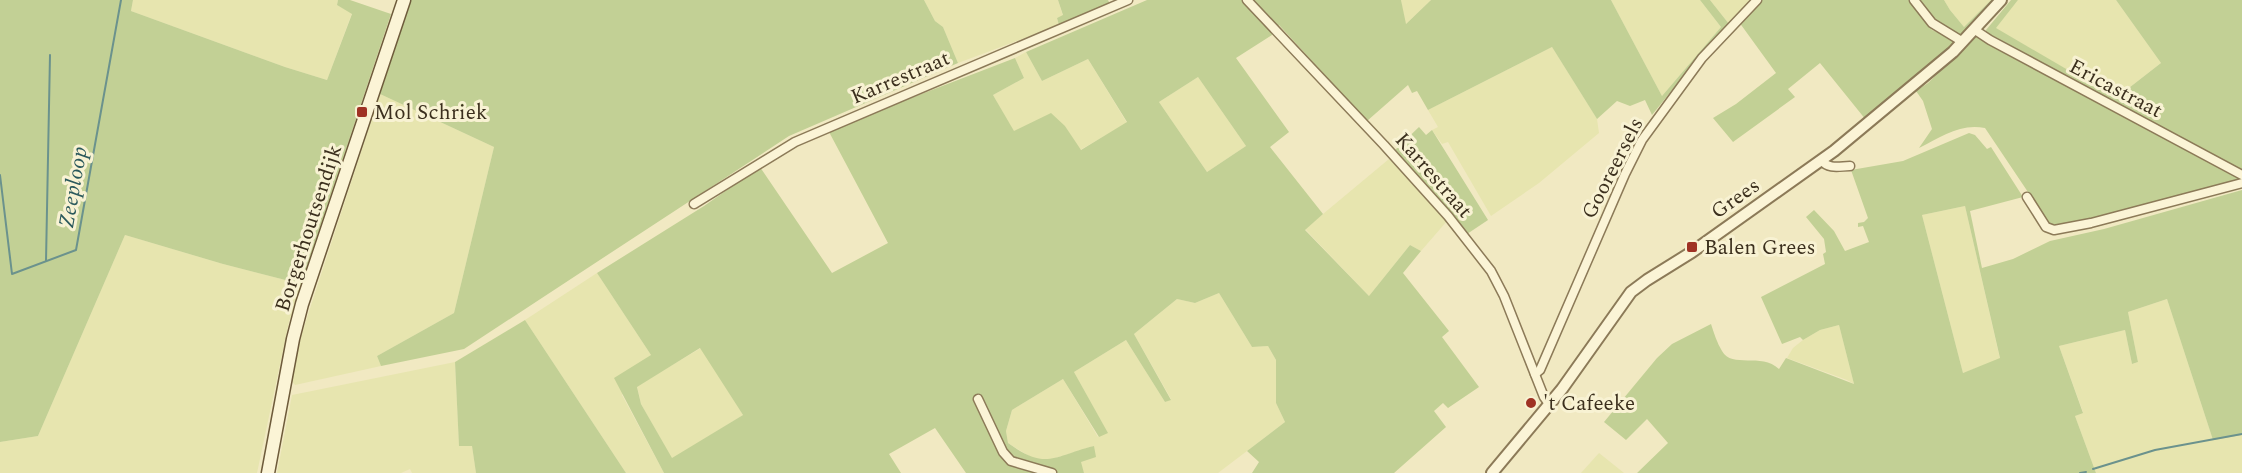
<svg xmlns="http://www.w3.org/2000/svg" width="2242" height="473" viewBox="0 0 2242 473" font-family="Spectral,serif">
<rect width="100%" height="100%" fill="#f1e9c2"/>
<g fill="#e7e5af">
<path d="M133,0H338L337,5L352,13L327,80L285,67L131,11Z"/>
<path d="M924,0H1058L1063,16L1057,18L1059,25L958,63L943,27L935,21Z"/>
<path d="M1401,0H1431L1405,25Z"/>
<path d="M1611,0H1700L1721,27L1662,96Z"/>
<path d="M1710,0H1753L1729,24Z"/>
<path d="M1944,0H1991L1964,27L1950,10Z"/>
<path d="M2018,0H2116L2161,63L2116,98L1995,28Z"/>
<path d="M1552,47L1597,119L1599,133L1539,183L1491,216L1448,142L1442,144L1432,130L1438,127L1428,110Z"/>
<path d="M1026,52L1042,81L1088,59L1127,123L1080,150L1065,126L1014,132L993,95L1024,78L1015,58Z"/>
<path d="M1198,77L1246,146L1207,172L1159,102Z"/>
<path d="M380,94L494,147L454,313L377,356L381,366L295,385L292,381L301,336Z"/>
<path d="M1389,159L1447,221L1421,251L1410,245L1369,296L1305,229Z"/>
<path d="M1965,206L2000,359L1963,373L1922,215Z"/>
<path d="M125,235L223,264L301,284L289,322L257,473H0V442L38,436Z"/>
<path d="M597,273L651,355L622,395L664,473H626L525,320Z"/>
<path d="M1219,293L1252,347L1268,346L1276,360V403L1285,422L1218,473H1084L1080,462L1094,446L1046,461L1034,459L1008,443L1006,431L1012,410L1063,379L1098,437L1107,432L1074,372L1126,340L1165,402L1171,399L1134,334L1177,299L1195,303Z"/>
<path d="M2167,299L2213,440L2242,435V473H2096L2075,416L2083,412L2059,346L2125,330L2132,364L2138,362L2128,312Z"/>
<path d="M1839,325L1854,384L1847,380L1787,358L1793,348L1803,340L1820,330Z"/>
<path d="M701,348L743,415L672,459L641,404L637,386Z"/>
<path d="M455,362L459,445L472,446L476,473H412L410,469L401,473H277L292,395Z"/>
<path d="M1599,453L1624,473H1581Z"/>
</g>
<g fill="#c2d095" fill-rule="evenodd">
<path d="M0,0H133L131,11L285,67L327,80L352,14L337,5L338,0H350L391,14L301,284L223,264L125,235L38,436L0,442Z"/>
<path d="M411,0H924L935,21L943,27L958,63L789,136L464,349L381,366L377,356L454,313L494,147L380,94Z"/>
<path d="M1058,0H1108L1110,4L1059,25L1057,18L1063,15Z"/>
<path d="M1147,0H1243L1260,18L1264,11L1253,0H1401L1406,24L1431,0H1611L1662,96L1721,27L1700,0H1710L1729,24L1697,59L1652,115L1645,100L1630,106L1617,101L1597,119L1552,47L1428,110L1417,91L1412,93L1408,85L1367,121L1279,25L1272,35L1236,58L1289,132L1270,147L1323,214L1305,230L1369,296L1410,245L1421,251L1403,273L1449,331L1442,337L1479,387L1448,408L1443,403L1434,411L1446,427L1394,473H1252L1259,462L1247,451L1285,422L1276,403V360L1268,346L1252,347L1219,293L1195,303L1177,299L1134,334L1171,400L1165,402L1126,340L1074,372L1108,433L1099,437L1063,379L1012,410L1006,431L1008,443C1047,471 1053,456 1094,446L1096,457L1081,462L1084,473H966L935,428L889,454L901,473H664L614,378L651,355L597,273L704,206L760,167L832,273L888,243L828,130L1015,58L1024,78L993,95L1014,131L1051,113L1065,126L1081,150L1127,122L1088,59L1042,81L1026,52ZM1198,77L1246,146L1207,172L1159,102ZM700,348L743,415L672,458L641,404L637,387Z"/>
<path d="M1762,0H1910L1932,30L1951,38L1955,44L1866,120L1820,63L1788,89L1795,97L1733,142L1713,118L1736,104L1776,73L1739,22Z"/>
<path d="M1917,0H1944L1950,10L1964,27L1991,0H1997L1963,37C1941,27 1931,20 1917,0Z"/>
<path d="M2011,0H2018L1996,28L2116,98L2161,63L2116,0H2242V178L2069,226L2057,227L2050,225L1985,128C1960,123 1941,137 1919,148L1932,129L1923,101L1916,91L1928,83L1977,36L2131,121L2136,116L1986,32V30Z"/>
<path d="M1419,127L1426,135L1432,130L1488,220L1467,234L1394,151Z"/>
<path d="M1969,133L1975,135L1987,149L1991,147L2023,197L1970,211L1982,268L2013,259L2050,241L2104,229L2242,190V435L2213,440L2167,299L2128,312L2138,362L2132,364L2125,330L2059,346L2083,413L2075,416L2096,473H1637L1668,443L1647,419L1626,440L1604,422L1657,358L1672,344L1711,324C1714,333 1717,343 1722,351C1732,369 1761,352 1779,369L1786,358L1854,384L1839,325L1820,330L1803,340L1800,337L1782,344L1761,297L1825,264L1823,254L1826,252L1824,239L1806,217L1814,210L1834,231L1845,251L1869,242L1863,226L1858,227V223L1864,222L1868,218L1851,170L1903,161ZM1965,206L2000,358L1963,373L1922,215Z"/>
<path d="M525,320L626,473H476L472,446H459L455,362Z"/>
</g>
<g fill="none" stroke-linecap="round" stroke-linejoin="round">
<g stroke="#6b928d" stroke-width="2">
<path d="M0,175L12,274L76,250L121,0"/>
<path d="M46,261L50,55"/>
<path d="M2093,469L2155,450L2242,434"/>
<path d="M2080,473L2086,472"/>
</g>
<defs>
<g id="minor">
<path d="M1247,0L1384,145L1448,216L1491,271L1504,296L1544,397L1549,404"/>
<path d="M1914,0L1932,23L1963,42"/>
<path d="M1975,30L1990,40L2242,175"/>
<path d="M1821,160C1829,170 1840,166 1850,166"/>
<path d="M2027,197L2046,227L2054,230L2091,223L2242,183"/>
<path d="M694,204L795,142L1128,0"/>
<path d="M1535,374L1540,370L1625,174L1642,140L1702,58L1757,0"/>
<path d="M978,399L1003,452L1011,461L1052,473"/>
</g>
<path id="tertiary" d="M1492,473L1562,389L1631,292L1647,280L1692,252L1834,151L1953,52L2001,0"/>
<path id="secondary" d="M268,473L293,339L302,304L404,0"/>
</defs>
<use href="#minor" stroke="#8c7a58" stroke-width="11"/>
<use href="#tertiary" stroke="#8c7a58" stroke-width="14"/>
<use href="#secondary" stroke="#6e5b3b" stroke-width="15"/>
<use href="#minor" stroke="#fbf4d6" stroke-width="8"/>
<use href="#tertiary" stroke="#fbf4d6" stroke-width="10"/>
<use href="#secondary" stroke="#fbf4d6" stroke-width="12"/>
</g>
<g fill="#9f3224" stroke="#f8f2d3" stroke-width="2">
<rect x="356" y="106" width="12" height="12" rx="3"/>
<rect x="1686" y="241" width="12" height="12" rx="3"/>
<circle cx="1531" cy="403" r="6"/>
</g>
<g text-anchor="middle" stroke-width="6" stroke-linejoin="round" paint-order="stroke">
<g font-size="21" fill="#3b2f1d" stroke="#f8f2d3">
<text transform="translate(900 77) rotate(-23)" y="7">Karrestraat</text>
<text transform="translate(2116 88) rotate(28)" y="7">Ericastraat</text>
<text transform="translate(1612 168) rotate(-63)" y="7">Gooreersels</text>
<text transform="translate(1434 175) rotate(49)" y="7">Karrestraat</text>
<text transform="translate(1735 198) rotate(-35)" y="7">Grees</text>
<text transform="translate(308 228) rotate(-72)" y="7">Borgerhoutsendijk</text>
</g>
<g font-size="21" fill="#3b2f1d" stroke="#f8f2d3" text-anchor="start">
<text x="374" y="119">Mol Schriek</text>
<text x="1704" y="254">Balen Grees</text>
<text x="1543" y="410">'t Cafeeke</text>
</g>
<g font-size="22" font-style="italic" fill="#2b595c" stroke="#f8f2d3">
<text transform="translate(72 187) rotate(-80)" y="8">Zeeploop</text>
</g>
</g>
</svg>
